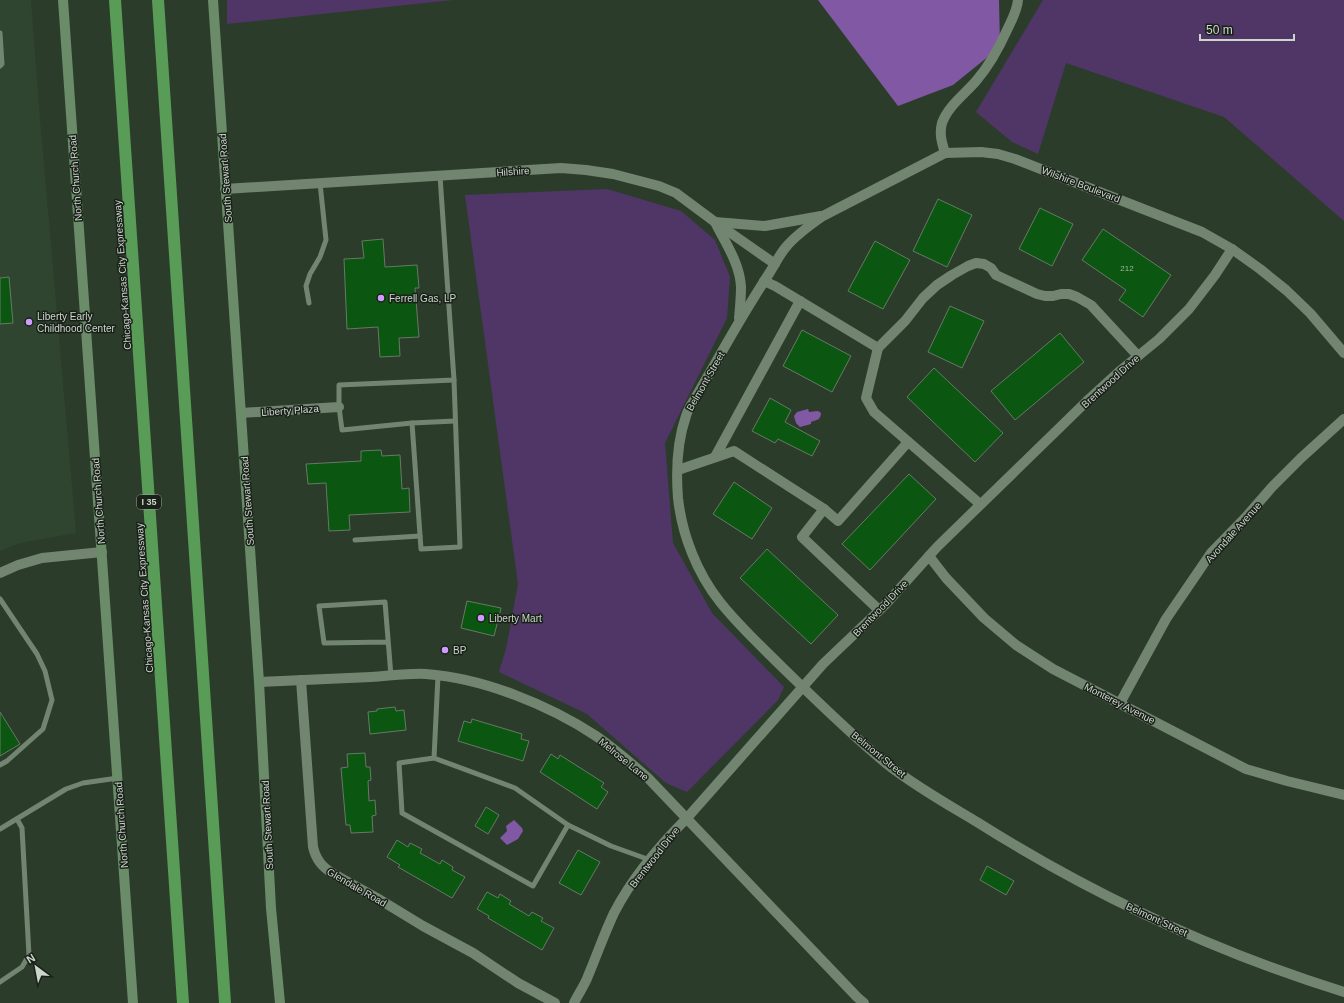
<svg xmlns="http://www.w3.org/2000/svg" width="1344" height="1003" viewBox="0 0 1344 1003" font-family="Helvetica,sans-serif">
<rect width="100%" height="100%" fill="#2c3c2b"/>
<path fill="#30452f" d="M0,0H31L39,108L76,533L20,543L0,551Z"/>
<g fill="#503667">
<path d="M227,0H453L227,24Z"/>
<path d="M1043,0H1344V221L1224,117L1066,63L1038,154L1012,142L976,112Z"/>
<path d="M607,189L681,211L715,240L730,277L727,318L665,443L673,543L712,613L784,687L778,700L687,792L666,783L587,714L499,672L506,649L518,584L465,195Z"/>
</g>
<g fill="#8158a4">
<path d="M818,0H999L1000,47L953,85L898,106Z"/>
<path d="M808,409L809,412L818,411L821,413C821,420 816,420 811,422V424L800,427L796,423L794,416L797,412Z"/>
<path d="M514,820L522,828L523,831L518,839L507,845L500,838L507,831L506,826Z"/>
</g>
<g fill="#0b5610" stroke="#677966">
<path d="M938,199L972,215L947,267L913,251Z"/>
<path d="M1040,208L1073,224L1052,266L1019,249Z"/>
<path d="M1103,229L1171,275L1143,317L1119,300L1126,290L1082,260Z"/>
<path d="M383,239L385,267L417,265L419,288H415L419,337L399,338L400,356L380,357L378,327L347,329L344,259L364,258L362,241Z"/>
<path d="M875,241L910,260L883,309L848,291Z"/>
<path d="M9,277L13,323L0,324V278Z"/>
<path d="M950,306L984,321L962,368L928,352Z"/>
<path d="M802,330L851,356L832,392L783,366Z"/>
<path d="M1060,333L1084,362L1015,420L991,391Z"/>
<path d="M934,368L1003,433L975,462L907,397Z"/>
<path d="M770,398L791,410L785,422L820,441L812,456L778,439L775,443L752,431Z"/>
<path d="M381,450L382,456L400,455L402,489L409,488L410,512L349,515L350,530L329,531L326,483L308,484L306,464L361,461V451Z"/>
<path d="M909,474L936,499L870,570L842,544Z"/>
<path d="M734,482L772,508L752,539L713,514Z"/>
<path d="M767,549L838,615L811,644L740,578Z"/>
<path d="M467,601L501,608L494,636L461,628Z"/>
<path d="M395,707L396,711L404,710L406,730L370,734L368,712L377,711V709Z"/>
<path d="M0,712L20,744L0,756Z"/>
<path d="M472,719L522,734L521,739L529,741L523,761L458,741L464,721L471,723Z"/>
<path d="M365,753L366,767H370L371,780L368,781L369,801L375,800L376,815L372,816L373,832L351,833L350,825H346L341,768L348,767L347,754Z"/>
<path d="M551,754L558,759L560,755L604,783L601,787L608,792L597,809L540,772Z"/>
<path d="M486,807L499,815L488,834L475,826Z"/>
<path d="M397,840L408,847L410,843L422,849L420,853L440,864L442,860L453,867L452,870L465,877L452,898L398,867L400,865L387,857Z"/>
<path d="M578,850L600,862L581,895L559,883Z"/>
<path d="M987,866L1014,881L1006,895L980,880Z"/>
<path d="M487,892L498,898L500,894L511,901L509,904L529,916L532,912L543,918L541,921L554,928L542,950L488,918L489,916L477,909Z"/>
</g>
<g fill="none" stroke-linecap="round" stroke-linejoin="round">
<g stroke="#728571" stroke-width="5">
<path d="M0,33L2,64L0,66"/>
<path d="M440,176L454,380L339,385V407L342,430L412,423L455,421"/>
<path d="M309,303L306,286L310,274L320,257L326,240L320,183"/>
<path d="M412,423L421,549L460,547L454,380"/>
<path d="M355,540L420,536"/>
<path d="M0,599L37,654L45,671L52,700L43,729L7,761L0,765"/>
<path d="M388,642L324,643L319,606L385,602L391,676"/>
<path d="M434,758L515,788L568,825L533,886L402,813L399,763L434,758L438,676"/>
<path d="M568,825L611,846L650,860"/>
<path d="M0,829L66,789L83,783L118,778"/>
<path d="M0,982L22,967L29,955L22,828L17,819"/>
</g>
<g stroke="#728571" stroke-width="10">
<path d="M945,153C942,143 939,134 942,123C948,106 965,94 976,81C990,65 999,48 1008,28C1012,19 1017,11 1018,0"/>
<path d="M225,189L561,168L586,170L613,174L659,186L676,193L715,222L775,264"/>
<path d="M715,222L765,226L821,216"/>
<path d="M716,224C726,244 740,264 741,287C741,297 740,308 739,318"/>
<path d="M764,281L775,286L878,348"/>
<path d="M1344,353L1310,313L1286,290L1260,269L1232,249L1202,232L1015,159L998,154L981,152L945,153L823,216C810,225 796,235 786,247C780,254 775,264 770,272C754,297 739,322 724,348C715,364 706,379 697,395C693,402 688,409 686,416C677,442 676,472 678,498C682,535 697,573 720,602C739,626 761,646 782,667C816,700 850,734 887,764C915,786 947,804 977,822C1091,894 1215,952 1344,992"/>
<path d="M241,413L339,407"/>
<path d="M715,457L800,301"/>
<path d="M678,470L734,451L824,509"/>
<path d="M980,504L874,412L866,398L878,348L905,321L923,298L937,285L952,275L968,266L976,263L984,264L991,268L996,275L1037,294L1045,296H1053L1061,294H1069L1077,297L1091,305L1138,356"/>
<path d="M929,556L946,578L984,618L1016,645L1053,669L1246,769L1287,781L1344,795"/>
<path d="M0,573L18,565L42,558L102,552"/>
<path d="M879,610L802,537L824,509L838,521L908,442"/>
<path d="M301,680L313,847C316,859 321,866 332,873L377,898L423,926L473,953L518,983L555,1003"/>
<path d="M259,682C296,680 334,679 371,677C389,676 408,673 426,674C483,678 549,705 596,736C615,749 631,763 648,778L857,997L864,1003"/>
<path d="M1120,703L1166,619L1211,553L1246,517L1272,487L1301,458L1344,419"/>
<path d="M574,1003C578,994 585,985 588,976C597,955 604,934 614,913C632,878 659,846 687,818L823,664L885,605L937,547L1087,401L1121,370L1159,339L1189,309L1215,275L1232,249"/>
</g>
<g stroke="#6a8c69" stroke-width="10">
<path d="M63,0L133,1003"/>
<path d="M213,0L259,682L271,908L280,1003"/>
</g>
<g stroke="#599c57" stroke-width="12">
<path d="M115,0L183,1003"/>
<path d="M158,0L225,1003"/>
</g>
</g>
<g fill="#d09dff" stroke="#192119" stroke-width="1.5">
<circle cx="381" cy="298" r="4"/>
<circle cx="29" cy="322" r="4"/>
<circle cx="481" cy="618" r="4"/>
<circle cx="445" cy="650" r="4"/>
</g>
<g text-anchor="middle" stroke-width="3" stroke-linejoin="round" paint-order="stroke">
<g font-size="8" fill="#9cb69c">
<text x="1127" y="271">212</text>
</g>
<rect fill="#192119" stroke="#96a096" stroke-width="1" x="137" y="495" width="24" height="14" rx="3"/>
<g font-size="9" font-weight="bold" fill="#ccd6cb">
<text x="149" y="505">I 35</text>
</g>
<g font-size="10" fill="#ccd6cb" stroke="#192119">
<text transform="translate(513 171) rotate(-4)" y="4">Hilshire</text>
<text transform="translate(75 178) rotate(-94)" y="4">North Church Road</text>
<text transform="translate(225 178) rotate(-94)" y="4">South Stewart Road</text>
<text transform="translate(1081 184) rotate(21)" y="4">Wilshire Boulevard</text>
<text transform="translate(122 275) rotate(-94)" y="4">Chicago-Kansas City Expressway</text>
<text transform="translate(705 381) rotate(-60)" y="4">Belmont Street</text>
<text transform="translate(1110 381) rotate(-42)" y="4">Brentwood Drive</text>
<text transform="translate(290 410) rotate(-4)" y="4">Liberty Plaza</text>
<text transform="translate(98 501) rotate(-94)" y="4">North Church Road</text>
<text transform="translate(247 501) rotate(-94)" y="4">South Stewart Road</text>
<text transform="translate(1233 532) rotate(-48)" y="4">Avondale Avenue</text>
<text transform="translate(144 598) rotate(-94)" y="4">Chicago-Kansas City Expressway</text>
<text transform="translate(880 608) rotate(-46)" y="4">Brentwood Drive</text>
<text transform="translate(1120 703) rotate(27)" y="4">Monterey Avenue</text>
<text transform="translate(879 754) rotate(39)" y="4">Belmont Street</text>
<text transform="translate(624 759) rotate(39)" y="4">Melrose Lane</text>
<text transform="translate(121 825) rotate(-94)" y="4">North Church Road</text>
<text transform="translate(267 825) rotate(-93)" y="4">South Stewart Road</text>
<text transform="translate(654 857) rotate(-52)" y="4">Brentwood Drive</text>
<text transform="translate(357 887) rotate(30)" y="4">Glendale Road</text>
<text transform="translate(1157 919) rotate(25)" y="4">Belmont Street</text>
</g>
<g font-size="10" fill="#ccd6cb" stroke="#192119" text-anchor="start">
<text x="389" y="302">Ferrell Gas, LP</text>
<text x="37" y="320">Liberty Early<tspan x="37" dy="12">Childhood Center</tspan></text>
<text x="489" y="622">Liberty Mart</text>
<text x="453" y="654">BP</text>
</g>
</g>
<g transform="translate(36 967) rotate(328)" stroke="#192119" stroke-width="3" paint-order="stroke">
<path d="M0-3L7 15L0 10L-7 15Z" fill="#ccd6cb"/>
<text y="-6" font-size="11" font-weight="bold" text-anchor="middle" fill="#ccd6cb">N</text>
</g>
<path d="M1200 34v6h94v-6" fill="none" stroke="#ccd6cb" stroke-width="2"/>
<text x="1206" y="34" font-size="12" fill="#ccd6cb" stroke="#192119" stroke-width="3" paint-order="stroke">50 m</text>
</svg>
